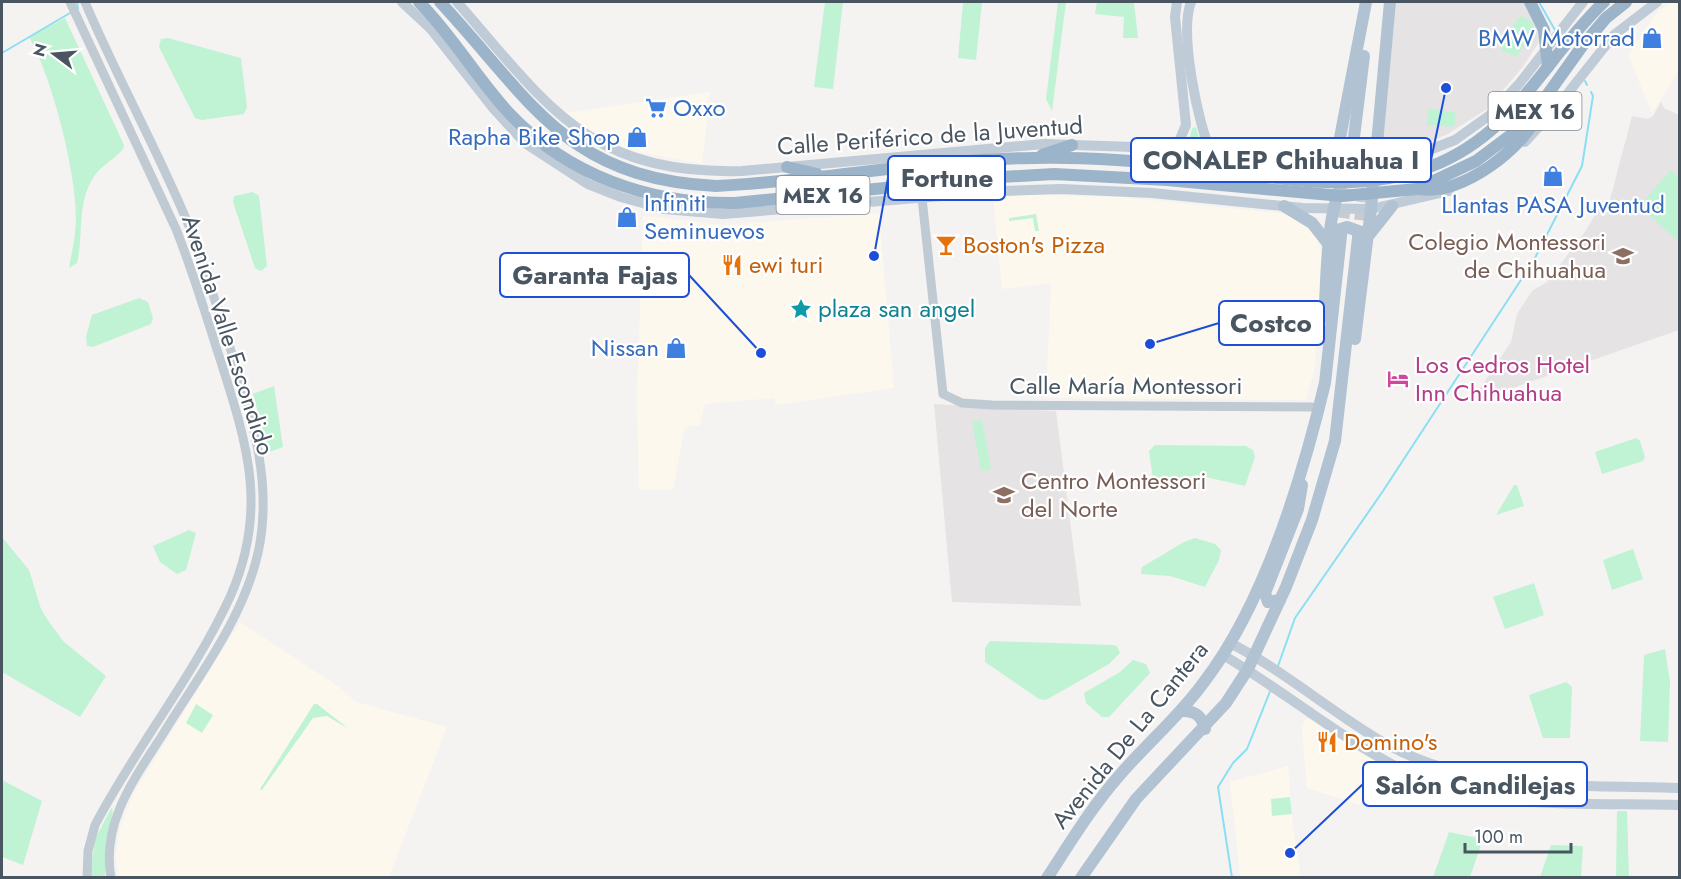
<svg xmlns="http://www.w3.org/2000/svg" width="1681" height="879" viewBox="0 0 1681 879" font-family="Jost,sans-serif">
<rect width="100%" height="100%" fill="#f5f2f2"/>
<g fill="#fdf8ed">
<path d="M1672,2H1679V70L1652,113L1628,55L1657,12Z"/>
<path d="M710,92L702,164L627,150L591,132L566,113Z"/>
<path d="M1041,195L1122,197L1280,213L1293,217L1307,226L1317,238L1324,262L1314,371L1306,400L1046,398L1051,283L1002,289L993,196Z"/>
<path d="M879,213L894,388L776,405L774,398L705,404L700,425L685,427L673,490H639L637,398L643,216L724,225Z"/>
<path d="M240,622L339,687L356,702L447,727L389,877L118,878L116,856L120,828L135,791Z"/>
<path d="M1305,719H1313L1374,760L1360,805L1307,788L1302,728Z"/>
<path d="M1288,766L1293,827L1301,877H1240L1230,782Z"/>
</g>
<g fill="#e6e3e4">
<path d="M1396,2H1533L1548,28L1522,68L1487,109L1448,134L1403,152L1387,143L1383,136Z"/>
<path d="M1661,102L1664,108L1679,115V330L1481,399L1477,393L1511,342L1517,314L1532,291L1547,282L1587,229L1598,209L1606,215L1632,116L1648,119L1653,116Z"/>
<path d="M934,404L1056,411L1081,606L952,602Z"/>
</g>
<g fill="#c0f3d3">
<path d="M825,2H843L833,89L814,87Z"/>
<path d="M952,2H982L976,60L958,58L963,3Z"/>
<path d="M1058,2H1066L1052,111L1046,99Z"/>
<path d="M1097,2H1134L1138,38H1123L1124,17L1095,14Z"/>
<path d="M1523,16L1533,24L1534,30L1516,57L1502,51L1501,46L1518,18Z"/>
<path d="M65,18L124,145L123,149C115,159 102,165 95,175C76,202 84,234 77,263L69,268C72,251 76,235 76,218C76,171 52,77 29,37Z"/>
<path d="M168,38L241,58L247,107L244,114L202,120L195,118L159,47L161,39Z"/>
<path d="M1428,109L1456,112L1454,127L1427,125Z"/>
<path d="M1196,127L1202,147L1188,145L1192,128Z"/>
<path d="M1671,170L1679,178V242L1639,206Z"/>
<path d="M253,192L259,196L267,266L261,271L255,268L233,202L234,196Z"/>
<path d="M1036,214L1039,231H1035L1033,218L1009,221V218Z"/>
<path d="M139,298L148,302L153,318L151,324L93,347L87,346L86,337L92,315Z"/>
<path d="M274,386L283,447L269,452L253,394Z"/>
<path d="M982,420L991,469L981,471L972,422Z"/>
<path d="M1636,438L1640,441L1645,457L1643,461L1602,474L1595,452Z"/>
<path d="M1155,445L1246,446L1253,450L1255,457L1245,486L1197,475L1159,483L1153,479L1149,451Z"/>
<path d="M1514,485H1517L1524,506L1496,515Z"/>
<path d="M189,530L196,533L186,570L177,574L160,562L153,546Z"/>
<path d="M2,537L29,570L41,609L49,622L64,642L106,676L80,717L2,672Z"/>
<path d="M1195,538L1215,544L1221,550L1219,560L1205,587L1170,576L1141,574L1142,567L1184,542Z"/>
<path d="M1633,549L1643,579L1612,590L1603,560Z"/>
<path d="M1534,583L1544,615L1505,629L1493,597Z"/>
<path d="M990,641L1113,645L1117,646L1120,653L1109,664L1046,700L1039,699L985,662V648Z"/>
<path d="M1665,649L1670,682L1668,742L1640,741L1644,655Z"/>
<path d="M1133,660L1146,664L1150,673L1109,717H1102L1086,703L1084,693L1120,672Z"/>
<path d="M1566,682L1572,687L1570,738H1543L1529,695Z"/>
<path d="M196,704L213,715L202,733L186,723Z"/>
<path d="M314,704H317L349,729L327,716L313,718L262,790L260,789Z"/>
<path d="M2,780L42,801L23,865L2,857Z"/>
<path d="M1290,797L1292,814L1272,816L1271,799Z"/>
<path d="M112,807L113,813L106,841L105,877L90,878L95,839Z"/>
<path d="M1617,811H1627L1629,877H1616Z"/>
<path d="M1449,832L1483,839L1470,877H1433Z"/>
<path d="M1551,845L1583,846L1581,877H1540Z"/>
</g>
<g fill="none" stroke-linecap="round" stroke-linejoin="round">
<g stroke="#8bdff2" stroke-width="2">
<path d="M77,2L78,9"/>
<path d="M1539,2L1555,30"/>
<path d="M2,53L70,13"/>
<path d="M1585,81L1587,85"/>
<path d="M1278,666L1295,618L1383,491L1534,260L1582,166L1593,96L1591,92"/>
<path d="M1232,878L1218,787L1233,763L1247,749L1271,689"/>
</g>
<g stroke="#cacbce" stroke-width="12" stroke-dasharray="12 6" stroke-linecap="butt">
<path d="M1341,236L1353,145"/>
<path d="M1358,238L1369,147"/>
</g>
<g stroke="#c0cad2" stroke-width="9">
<path d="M70,2L176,229C193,272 206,315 220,359C247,444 269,509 230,597C193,677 136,747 95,825L88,851L87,878"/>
<path d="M85,2C117,78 158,150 189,226C206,269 219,314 233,357C253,422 273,485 258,553C243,619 198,677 163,734C135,778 101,822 111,878"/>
<path d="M922,198L943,394L962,403L992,405L1312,407"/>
</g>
<g stroke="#bfcbd6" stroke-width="10">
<path d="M402,2L430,28L493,108L525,143L588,184L621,197L664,209L723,214L1002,191L1061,189L1152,193L1303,208L1371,209L1449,191"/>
<path d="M457,2C548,106 588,175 742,171L1044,144L1134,147L1315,165L1401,161L1455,140L1490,115L1519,84L1583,2"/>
<path d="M1191,2C1179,33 1198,125 1212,155"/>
<path d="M1525,142L1556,108L1614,35L1657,2"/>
<path d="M1175,151L1186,125L1175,17L1177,2"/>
<path d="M1230,643C1285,671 1332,713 1386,744C1477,794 1580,784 1680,788"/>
<path d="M1223,655C1286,692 1344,742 1411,774C1493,812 1591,802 1680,805"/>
</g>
<g stroke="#b1c2d2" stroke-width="12">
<path d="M1377,139L1384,151L1401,161"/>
<path d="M1353,145L1364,56"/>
<path d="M1304,164L1327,157L1339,143L1366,2"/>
<path d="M1284,206L1312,223L1330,246"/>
<path d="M1369,235L1392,206"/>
<path d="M1331,237L1335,231L1347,227L1361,232L1367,240"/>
<path d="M1324,317C1328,270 1324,204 1352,165"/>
<path d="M1355,339L1371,209L1390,2"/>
<path d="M1280,600L1268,602L1265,593L1298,509L1302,485"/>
<path d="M1181,711C1195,710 1202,716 1205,729"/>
<path d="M1047,878C1070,843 1091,808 1118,777C1146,744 1179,717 1204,682C1264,604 1302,479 1325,383L1341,236"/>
<path d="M1081,878L1136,799L1226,703L1248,669L1286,587L1312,520L1335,441L1358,238"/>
</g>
<g stroke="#9cb4ca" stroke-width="12">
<path d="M419,2C452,35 476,77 508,112C567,175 649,204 735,203L985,178L1054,174L1167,180L1342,196L1417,189L1476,161L1512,134L1545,98L1583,45L1606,18L1626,2"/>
<path d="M440,2C532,101 565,178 716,186C822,181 928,159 1034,158C1087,157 1140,161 1193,167C1273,176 1354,197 1432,166C1516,133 1543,60 1604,2"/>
<path d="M1530,2L1544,30L1548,67"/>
<path d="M1042,155L1072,145"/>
<path d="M787,167L817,174"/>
<path d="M1421,189C1462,196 1525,147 1540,111"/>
<path d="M841,196L865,202"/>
</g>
</g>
<defs>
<symbol id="shop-bare" viewBox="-9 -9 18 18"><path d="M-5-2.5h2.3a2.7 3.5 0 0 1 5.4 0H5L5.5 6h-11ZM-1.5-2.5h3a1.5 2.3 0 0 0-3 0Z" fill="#3f7fe0" stroke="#fff" stroke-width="2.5" paint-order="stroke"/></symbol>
<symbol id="supermarket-bare" viewBox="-9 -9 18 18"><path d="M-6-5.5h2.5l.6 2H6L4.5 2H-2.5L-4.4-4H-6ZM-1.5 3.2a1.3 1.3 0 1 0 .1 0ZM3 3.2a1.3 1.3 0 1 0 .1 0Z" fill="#3f7fe0" stroke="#fff" stroke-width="2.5" paint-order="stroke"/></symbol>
<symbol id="bar-bare" viewBox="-9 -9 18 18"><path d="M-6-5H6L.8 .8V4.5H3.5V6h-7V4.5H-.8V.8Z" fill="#e8710a" stroke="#fff" stroke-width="2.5" paint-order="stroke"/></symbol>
<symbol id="school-bare" viewBox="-9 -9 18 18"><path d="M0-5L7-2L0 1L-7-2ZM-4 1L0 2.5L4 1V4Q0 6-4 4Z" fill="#8d6e63" stroke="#fff" stroke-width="2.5" paint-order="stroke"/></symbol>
<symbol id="restaurant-bare" viewBox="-9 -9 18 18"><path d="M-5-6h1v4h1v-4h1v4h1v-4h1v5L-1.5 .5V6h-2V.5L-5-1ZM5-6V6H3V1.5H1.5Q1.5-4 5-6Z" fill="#e8710a" stroke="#fff" stroke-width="2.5" paint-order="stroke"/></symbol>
<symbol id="sight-bare" viewBox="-9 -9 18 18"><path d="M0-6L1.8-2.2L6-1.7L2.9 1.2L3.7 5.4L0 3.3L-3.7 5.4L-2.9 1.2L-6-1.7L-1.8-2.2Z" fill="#0f9aa8" stroke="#fff" stroke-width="2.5" paint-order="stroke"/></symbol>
<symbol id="hotel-bare" viewBox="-9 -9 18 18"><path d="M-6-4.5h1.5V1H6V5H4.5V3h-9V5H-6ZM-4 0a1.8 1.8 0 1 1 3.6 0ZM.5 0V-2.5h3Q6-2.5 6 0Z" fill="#d1479c" stroke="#fff" stroke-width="2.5" paint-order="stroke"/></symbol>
</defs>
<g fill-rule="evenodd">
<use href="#shop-bare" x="1637" y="23" width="30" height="30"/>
<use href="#supermarket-bare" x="641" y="93" width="30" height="30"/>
<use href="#shop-bare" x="622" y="122" width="30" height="30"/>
<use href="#shop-bare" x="1538" y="161" width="30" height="30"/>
<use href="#shop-bare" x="612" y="202" width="30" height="30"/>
<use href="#bar-bare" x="931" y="230" width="30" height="30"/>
<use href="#school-bare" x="1608" y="241" width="30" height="30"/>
<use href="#restaurant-bare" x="717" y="250" width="30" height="30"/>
<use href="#sight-bare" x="786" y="294" width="30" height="30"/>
<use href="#shop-bare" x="661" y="333" width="30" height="30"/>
<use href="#hotel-bare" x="1383" y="364" width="30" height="30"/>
<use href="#school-bare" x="989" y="480" width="30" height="30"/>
<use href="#restaurant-bare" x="1312" y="727" width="30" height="30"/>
</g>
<g text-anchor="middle" stroke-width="4.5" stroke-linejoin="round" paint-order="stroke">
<g fill="#fff" stroke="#808990" stroke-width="1.5">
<rect x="1488.5" y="92" width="93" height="38" rx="4.5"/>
<rect x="776.5" y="176" width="93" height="38" rx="4.5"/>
</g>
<g font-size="22" font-weight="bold" fill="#495661">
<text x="1535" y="119">MEX 16</text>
<text x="823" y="203">MEX 16</text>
</g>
<g font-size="24" fill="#366cbe" stroke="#fff" text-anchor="end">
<text x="1635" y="46">BMW Motorrad</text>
<text x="673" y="116" text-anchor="start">Oxxo</text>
<text x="620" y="145">Rapha Bike Shop</text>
<text x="644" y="211" text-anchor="start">Infiniti<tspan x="644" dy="28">Seminuevos</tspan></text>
<text x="1553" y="213" text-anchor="middle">Llantas PASA Juventud</text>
<text x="659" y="356">Nissan</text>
</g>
<g font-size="24" fill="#495661" stroke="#fff">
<text transform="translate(930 136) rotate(-4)" y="8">Calle Periférico de la Juventud</text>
<text transform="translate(228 335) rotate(72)" y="8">Avenida Valle Escondido</text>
<text x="1126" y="394">Calle María Montessori</text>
<text transform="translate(1130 735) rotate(-51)" y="8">Avenida De La Cantera</text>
</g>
<g font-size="24" fill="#785e54" stroke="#fff" text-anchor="end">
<text x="1606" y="250">Colegio Montessori<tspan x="1606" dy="28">de Chihuahua</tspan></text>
<text x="1021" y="489" text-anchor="start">Centro Montessori<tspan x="1021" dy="28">del Norte</tspan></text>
</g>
<g font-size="24" fill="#c56008" stroke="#fff" text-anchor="start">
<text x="963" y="253">Boston's Pizza</text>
<text x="749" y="273">ewi turi</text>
<text x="1344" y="750">Domino's</text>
</g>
<g font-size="24" fill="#0d838f" stroke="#fff" text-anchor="start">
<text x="818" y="317">plaza san angel</text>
</g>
<g font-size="24" fill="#b23c85" stroke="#fff" text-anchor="start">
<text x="1415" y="373">Los Cedros Hotel<tspan x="1415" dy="28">Inn Chihuahua</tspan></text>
</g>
</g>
<path fill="none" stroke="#1d4ed8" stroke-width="2" d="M1446 88L1431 160M874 256L888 178M761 353L689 275M1150 344L1219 323M1290 853L1363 784"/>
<g fill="#1d4ed8" stroke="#fff" stroke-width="2">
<circle cx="1446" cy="88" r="6"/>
<circle cx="874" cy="256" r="6"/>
<circle cx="761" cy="353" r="6"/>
<circle cx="1150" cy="344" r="6"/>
<circle cx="1290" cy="853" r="6"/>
</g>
<g fill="#fff" stroke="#1d4ed8" stroke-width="2">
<rect x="1131" y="138" width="300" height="44" rx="6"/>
<rect x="888" y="156" width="117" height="44" rx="6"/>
<rect x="500" y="253" width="189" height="44" rx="6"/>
<rect x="1219" y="301" width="105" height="44" rx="6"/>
<rect x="1363" y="762" width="224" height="44" rx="6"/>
</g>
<g font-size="26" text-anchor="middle" font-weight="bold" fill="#495661">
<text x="1281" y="169">CONALEP Chihuahua I</text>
<text x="947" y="187">Fortune</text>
<text x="595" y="284">Garanta Fajas</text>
<text x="1271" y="332">Costco</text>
<text x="1475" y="794">Salón Candilejas</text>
</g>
<rect width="1681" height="879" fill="none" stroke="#495661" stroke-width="6"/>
<g transform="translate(54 54) rotate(286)" stroke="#ffffff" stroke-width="4.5" paint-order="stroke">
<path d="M0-4.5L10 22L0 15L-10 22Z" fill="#495661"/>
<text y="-9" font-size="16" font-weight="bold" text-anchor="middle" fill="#495661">N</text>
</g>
<path d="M1465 843v9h106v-9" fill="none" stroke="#495661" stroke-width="3"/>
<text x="1474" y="843" font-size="18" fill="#495661" stroke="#ffffff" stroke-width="4.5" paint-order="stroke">100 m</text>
</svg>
